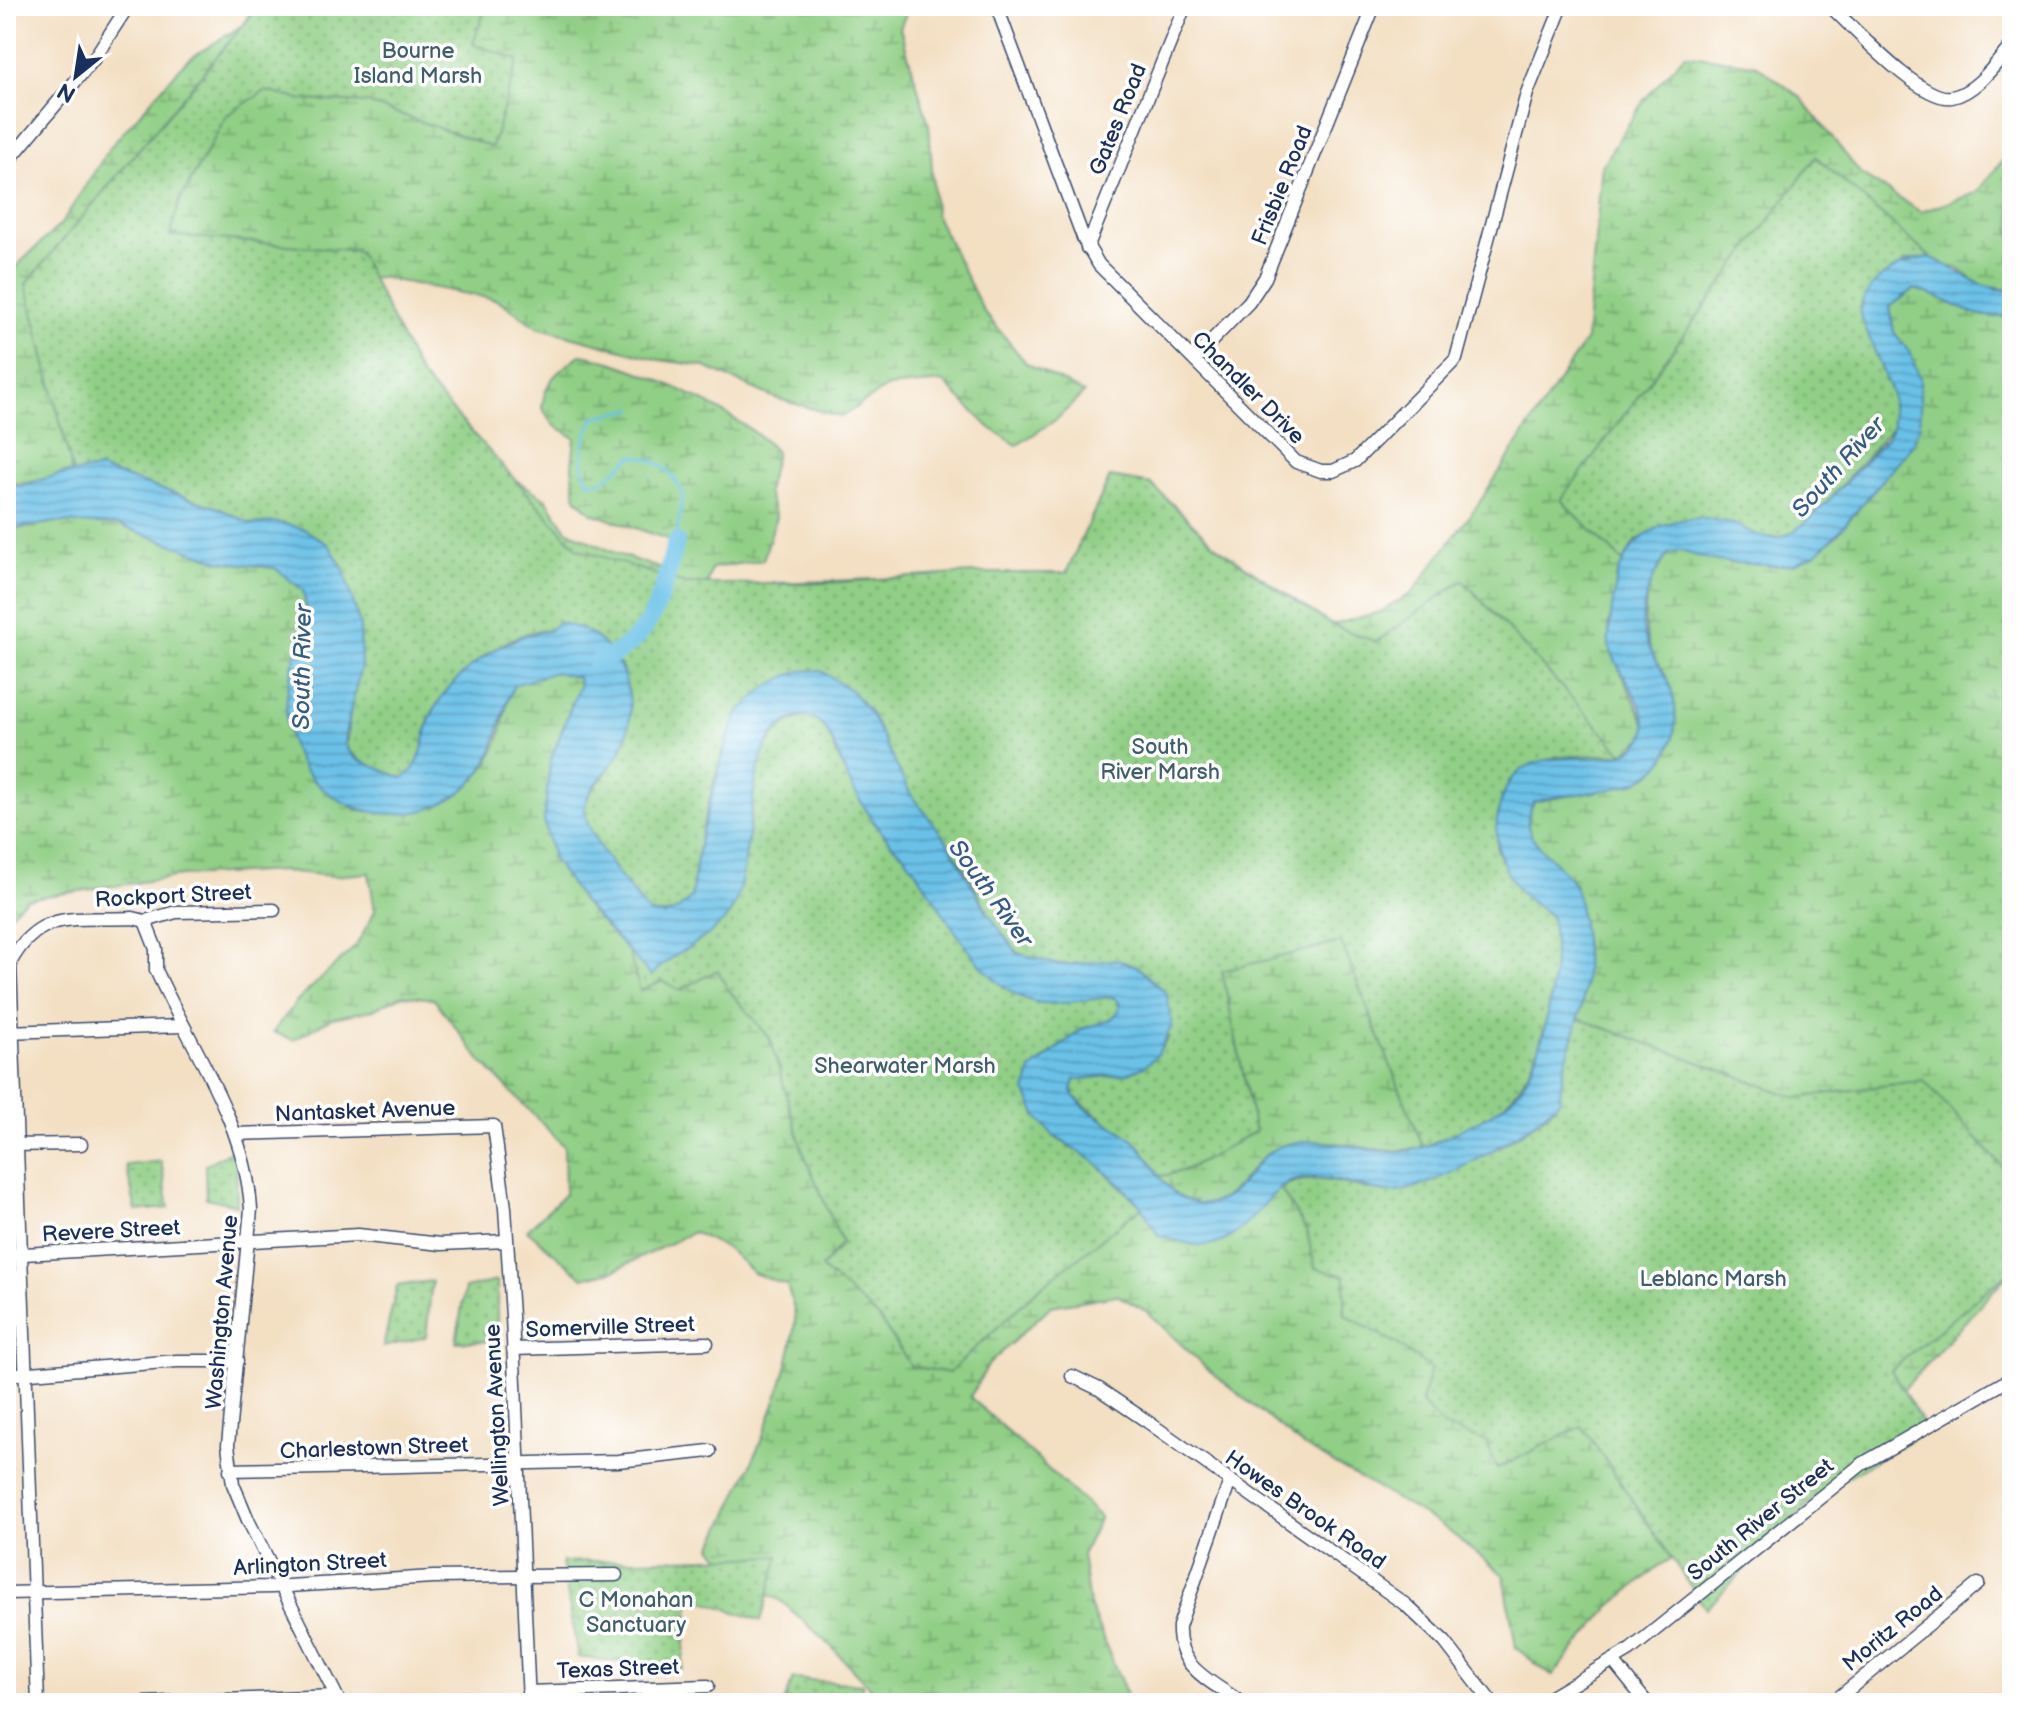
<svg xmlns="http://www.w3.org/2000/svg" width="2018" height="1709" viewBox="0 0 2018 1709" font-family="'Balsamiq Sans',sans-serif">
<defs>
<pattern id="wetland-marsh" width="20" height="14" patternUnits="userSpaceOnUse" patternTransform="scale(2)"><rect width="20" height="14" fill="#90cf85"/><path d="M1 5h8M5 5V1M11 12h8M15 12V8" fill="none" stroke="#75a870"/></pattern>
<pattern id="park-dots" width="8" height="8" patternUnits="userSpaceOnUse" patternTransform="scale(2)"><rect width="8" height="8" fill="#90cf85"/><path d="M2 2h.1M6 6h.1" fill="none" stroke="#75a870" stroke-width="1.8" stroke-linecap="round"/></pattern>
<pattern id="water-rules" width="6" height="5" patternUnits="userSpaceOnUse" patternTransform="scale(2)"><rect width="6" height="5" fill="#6bc1e8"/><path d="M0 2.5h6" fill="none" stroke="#579dbf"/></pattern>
</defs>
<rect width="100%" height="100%" fill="#fff"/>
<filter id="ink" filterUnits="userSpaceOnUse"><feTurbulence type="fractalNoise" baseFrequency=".0125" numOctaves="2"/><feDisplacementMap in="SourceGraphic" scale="16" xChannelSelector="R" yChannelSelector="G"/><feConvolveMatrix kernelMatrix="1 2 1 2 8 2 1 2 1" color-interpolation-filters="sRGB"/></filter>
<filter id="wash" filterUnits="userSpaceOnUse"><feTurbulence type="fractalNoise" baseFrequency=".006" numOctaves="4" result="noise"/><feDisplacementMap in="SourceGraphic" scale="32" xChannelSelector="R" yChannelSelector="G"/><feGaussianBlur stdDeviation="1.8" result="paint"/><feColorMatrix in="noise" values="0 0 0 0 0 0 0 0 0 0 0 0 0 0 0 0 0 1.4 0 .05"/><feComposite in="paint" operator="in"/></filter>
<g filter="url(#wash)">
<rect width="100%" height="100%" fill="#f3dfc2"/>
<g fill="url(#wetland-marsh)" stroke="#567f72" stroke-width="2">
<path d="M253,6H909L900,28L929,125L935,214L984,312L1026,363L1084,393L1057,419L1017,445L990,428L943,382L888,387L841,417L775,398L703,366L660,360L537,327L498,300L378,277L348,284L349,324L513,478L546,499L567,530L617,554L668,571L676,542L592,513L576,498L572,466L575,438L554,425L542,408C545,380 557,372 580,355C626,360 747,416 776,452L767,492L776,517L763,560L712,568L707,584C827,584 946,573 1066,573L1110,477L1151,484L1216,546L1332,625L1380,612L1412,593L1479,503L1586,339L1602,165L1644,100L1685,54L1757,65L1801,98L1861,174L1921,212L1976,193L2012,149V290L1982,286L1957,268L1905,261L1750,533L1623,562L1616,579V602L1608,626L1616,662L1647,727L1643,738L1623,754L1509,781L1555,967L1551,999L1423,1147C1375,1160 1329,1130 1282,1146C1241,1159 1235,1228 1175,1194L1101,1119L1118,960L1060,965C1011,909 956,855 911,795C878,750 885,708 828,679L728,737L700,839L665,916L649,913L622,749C630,718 630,695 621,665L353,606L100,469C74,472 27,487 6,483V276L61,224L111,146L186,61L244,24Z"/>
<path d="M1914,289C1954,298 1964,321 2012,316V1270L1903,1390L1700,1542L1659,1566L1611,1606L1552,1676L1516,1648L1504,1575L1441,1525L1303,1446L1204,1366L1146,1311L1117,1295L1051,1306L989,1364L970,1397L1100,1517L1082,1555L1089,1605L1130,1703H884L829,1644L780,1600L744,1583L712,1547C743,1485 788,1391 795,1321C796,1310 790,1296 787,1285L753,1273L728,1249L693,1232L613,1271L583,1278L527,1230L565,1194L564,1146L482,1062L434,999L403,995L372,1010L332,1018L293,1040L273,1032L297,1001L356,946L375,911L369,873L333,876L282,871L181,876L26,899L6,918V530L57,522L118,525L219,561L275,568L303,590L306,606L300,643L356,810C413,817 474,803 497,744C505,724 504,704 514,684L555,672L578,677L579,686L550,762L544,821L553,859L583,902L650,975L666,959L1052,1003L1084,1000L1082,1029L1142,1207L1158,1235C1245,1263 1233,1214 1291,1182C1328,1186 1372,1197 1408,1191C1448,1184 1514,1137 1548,1114L1585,955L1574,882L1534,842L1526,830L1525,819L1534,802L1633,784L1653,773L1650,648C1640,625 1644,567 1670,553C1678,549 1687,552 1695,554L1838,533L1913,444L1910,353L1894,332L1890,307Z"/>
</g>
<g fill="url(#park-dots)" stroke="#567f72" stroke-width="2">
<path d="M259,6H486L473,44L518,60L492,147L368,103L303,100L265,91L227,115L180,200L170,235L358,251L420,375L578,549L685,584H808L973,573H1066L1110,477L1151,484L1216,546L1277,589L1332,625L1376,642L1463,580L1623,754L1555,757L1528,767L1509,781L1497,815V851L1531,902L1551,916C1561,969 1547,1064 1505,1103C1484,1123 1450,1135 1423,1147L1341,942L1222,971L1255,1132C1223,1147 1192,1174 1158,1176L1141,1148L1083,1104L1074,1096L1071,1085L1075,1080C1119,1074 1144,1077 1169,1037L1118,960C1085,963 1051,970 1021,955C999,943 981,896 968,874C952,845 928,823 911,795C883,749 879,705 828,679L739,712C721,752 708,798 700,842C696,859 697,881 691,897C684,914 664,916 649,913C631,891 585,838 585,810C585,796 597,785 605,774C631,739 633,706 621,665C599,655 572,636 549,631C511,624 444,685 430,717C423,734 425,761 410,774C395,787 356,759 346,748L360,626L353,606L277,522L251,524L218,508L100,469L73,473L26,284Z"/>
<path d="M1816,157L1930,257L1905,261L1862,302L1860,314L1892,395L1893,426L1815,516L1796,531L1781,537L1762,538L1677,520L1635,541L1623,562L1561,500Z"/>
<path d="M804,717L816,719L826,729L846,775L874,823L907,858L985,968L1016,994L1052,1003L1113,997L1119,1002V1011L1110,1020L1082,1029L1031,1070L1053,1136L1094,1161L1142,1207L1037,1290L949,1373L911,1366L879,1318L821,1268L842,1243L803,1152L770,1038L727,988L718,970L680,990L663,981L640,991L628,950L651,975L666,959L728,916C734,894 741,872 746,850C755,808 748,729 804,717Z"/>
<path d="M1577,1018L1797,1098L1923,1080L2012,1177V1269L1891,1370L1927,1430L1817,1495L1706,1609L1582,1426L1497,1469L1487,1442L1444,1427L1421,1402L1431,1369L1396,1343L1345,1315V1276L1315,1268L1307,1231L1280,1188C1316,1168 1350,1189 1387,1192C1419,1195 1543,1129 1558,1101C1562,1094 1558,1085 1560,1077C1565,1058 1572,1038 1577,1018Z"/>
<path d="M236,1148L237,1205L206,1198L205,1165Z"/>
<path d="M161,1161L169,1208L136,1211L126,1165Z"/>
<path d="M432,1281L426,1337L383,1347L397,1286Z"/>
<path d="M497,1281V1341L456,1342L465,1288Z"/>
<path d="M779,1556L761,1621L691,1596L682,1669L578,1657L562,1562Z"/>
<path d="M793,1679L862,1684V1703H784Z"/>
</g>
<path fill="url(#water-rules)" stroke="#4378a3" stroke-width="2" d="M1930,257C1954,267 1987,295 2012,290V316C1964,321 1954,298 1914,289L1890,307L1894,332L1910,353L1920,378V425L1913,444L1838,533L1816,554L1794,564L1773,566L1716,561L1680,551L1668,554C1653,573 1640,604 1643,628C1645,647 1659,662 1667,678C1684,715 1677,766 1635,782C1613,792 1570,794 1545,799L1534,802C1508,845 1571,858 1578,898C1583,928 1588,961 1584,991C1580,1028 1561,1061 1560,1099C1536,1129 1425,1197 1386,1192C1355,1188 1322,1170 1290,1182C1279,1187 1271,1197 1263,1206C1223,1250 1214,1253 1158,1235L1142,1207L1124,1188L1094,1161L1054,1136L1037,1117L1026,1092L1031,1070L1082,1029L1110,1020L1119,1011V1002L1113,997C1086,998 1054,1009 1028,1000C975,981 940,901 907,859C903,852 895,848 890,842C875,825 863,806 852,787C842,769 836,742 824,727C817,718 807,716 797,718C736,731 760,878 727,917C707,942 672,952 651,976L583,902L553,859L544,821L550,762L579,686L578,677L555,672L514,685C498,716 500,751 475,779C418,842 305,816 288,731C280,692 300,645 306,606L303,590L275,568L220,561L118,525L57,522L6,530V483L21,486L57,475L100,469L218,508L251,524L277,522L304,529L329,545L344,570L360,626L361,666L345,735L346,748L356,759L402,778C424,768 422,739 430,719C445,678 506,633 549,631L558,622C567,625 579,627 587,632C627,653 640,709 622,749C613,769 584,788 585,811C586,836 632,893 649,913L665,916L679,909L691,898L700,839L728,737L739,712L765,688L783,678L800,671L820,670L852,691L871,714L910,793L947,841L986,910L1017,953L1060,965L1117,960L1136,966L1167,994L1172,1025L1158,1054L1145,1066L1129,1073L1075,1080L1072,1091C1085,1118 1122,1125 1141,1148C1156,1166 1164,1193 1189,1201C1238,1217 1247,1158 1281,1146C1324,1131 1364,1157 1407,1151C1425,1149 1442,1139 1458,1131C1478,1121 1503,1110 1518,1091C1548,1051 1560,964 1551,916C1544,909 1538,907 1531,902C1503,880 1490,838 1500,804C1523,724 1611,783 1642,740C1658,717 1616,671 1609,646C1607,638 1616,578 1619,570C1639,525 1683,510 1730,523C1748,528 1760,542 1781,537C1808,531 1862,461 1886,439L1893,426L1892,395L1860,314C1865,279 1899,262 1930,257Z"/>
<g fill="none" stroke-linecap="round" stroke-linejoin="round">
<path stroke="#6bc1e8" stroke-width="3" d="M634,409L595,417C583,438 577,460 589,483L604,480L633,456C659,458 671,471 683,493L676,542"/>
<path stroke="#6bc1e8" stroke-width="18" d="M596,663C654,641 661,597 676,542"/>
</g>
</g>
<g filter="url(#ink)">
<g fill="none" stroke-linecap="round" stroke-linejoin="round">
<defs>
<g id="minor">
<path d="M1000,6L1001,18L1084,240L1099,265L1296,462L1321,471H1333L1355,461L1456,359L1527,93L1562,6"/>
<path d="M1830,6C1853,27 1922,103 1952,97C1977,92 1996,63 2012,45"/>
<path d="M6,164L93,60L128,6"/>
<path d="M1087,248L1185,6"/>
<path d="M1194,359L1249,302L1265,278L1374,6"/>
<path d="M145,921L156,949V970C191,1048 246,1123 251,1209L228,1445L233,1484L248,1520L340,1703"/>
<path d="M6,1032L181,1026"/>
<path d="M236,1134L494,1126L505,1208L512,1316L529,1703"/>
<path d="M6,1145L81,1144"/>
<path d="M6,1255L358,1235L441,1244L506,1241"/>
<path d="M513,1349L707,1343"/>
<path d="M6,1375L177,1361H237"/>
<path d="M1072,1376L1099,1389L1148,1422L1406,1605L1445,1642L1492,1703"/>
<path d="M230,1470L618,1461L710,1451"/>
<path d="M1230,1481L1179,1626C1177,1669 1210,1680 1242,1703"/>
<path d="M6,1593L272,1587L433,1577L616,1575"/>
<path d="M1613,1661L1647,1703"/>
<path d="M528,1692L708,1686"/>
<path d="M38,1703L10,963C40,907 78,921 133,918L145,921L176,912L274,910"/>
<path d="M141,1703L336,1696"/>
<path d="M1541,1703L1630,1650L1862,1464L2012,1378"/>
<path d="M1832,1703L1978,1584"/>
</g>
</defs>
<use href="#minor" stroke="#3b496d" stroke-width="15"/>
<use href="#minor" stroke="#fff" stroke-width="12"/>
</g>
</g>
<g text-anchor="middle" stroke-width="7" stroke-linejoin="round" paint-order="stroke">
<g font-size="22" fill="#3e5f6a" stroke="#fff">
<text x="418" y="58">Bourne<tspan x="418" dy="25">Island Marsh</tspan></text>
<text x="1160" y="754">South<tspan x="1160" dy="25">River Marsh</tspan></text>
<text x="905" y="1073">Shearwater Marsh</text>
<text x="1713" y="1286">Leblanc Marsh</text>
<text x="636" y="1607">C Monahan<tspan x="636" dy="25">Sanctuary</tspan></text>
</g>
<g font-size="22" fill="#1b2f5e" stroke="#fff">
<text transform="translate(1117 119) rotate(-68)" y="8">Gates Road</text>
<text transform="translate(1281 185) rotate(-68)" y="8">Frisbie Road</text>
<text transform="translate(1249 387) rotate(45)" y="8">Chandler Drive</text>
<text transform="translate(173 895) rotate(-3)" y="8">Rockport Street</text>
<text transform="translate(365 1110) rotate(-2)" y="8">Nantasket Avenue</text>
<text transform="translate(111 1230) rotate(-3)" y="8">Revere Street</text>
<text transform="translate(221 1312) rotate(-85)" y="8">Washington Avenue</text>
<text transform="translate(610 1326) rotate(-2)" y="8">Somerville Street</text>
<text transform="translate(496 1415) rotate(-93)" y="8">Wellington Avenue</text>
<text transform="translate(374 1447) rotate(-2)" y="8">Charlestown Street</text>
<text transform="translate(1306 1509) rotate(35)" y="8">Howes Brook Road</text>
<text transform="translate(1760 1519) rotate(-39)" y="8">South River Street</text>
<text transform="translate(310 1563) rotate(-3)" y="8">Arlington Street</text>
<text transform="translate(1892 1628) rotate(-39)" y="8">Moritz Road</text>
<text transform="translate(618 1668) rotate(-2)" y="8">Texas Street</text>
</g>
<g font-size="24" font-style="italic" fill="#335b87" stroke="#fff">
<text transform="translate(1838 467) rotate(-48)" y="8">South River</text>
<text transform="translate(302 667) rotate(-89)" y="8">South River</text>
<text transform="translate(991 893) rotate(54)" y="8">South River</text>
</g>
</g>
<rect width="2018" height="1709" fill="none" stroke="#fff" stroke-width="32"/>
<g transform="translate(76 76) rotate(210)" stroke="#ffffff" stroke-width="6" paint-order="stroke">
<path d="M0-6L14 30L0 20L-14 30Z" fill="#1b2f5e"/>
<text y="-12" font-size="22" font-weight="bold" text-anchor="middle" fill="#1b2f5e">N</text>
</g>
</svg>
